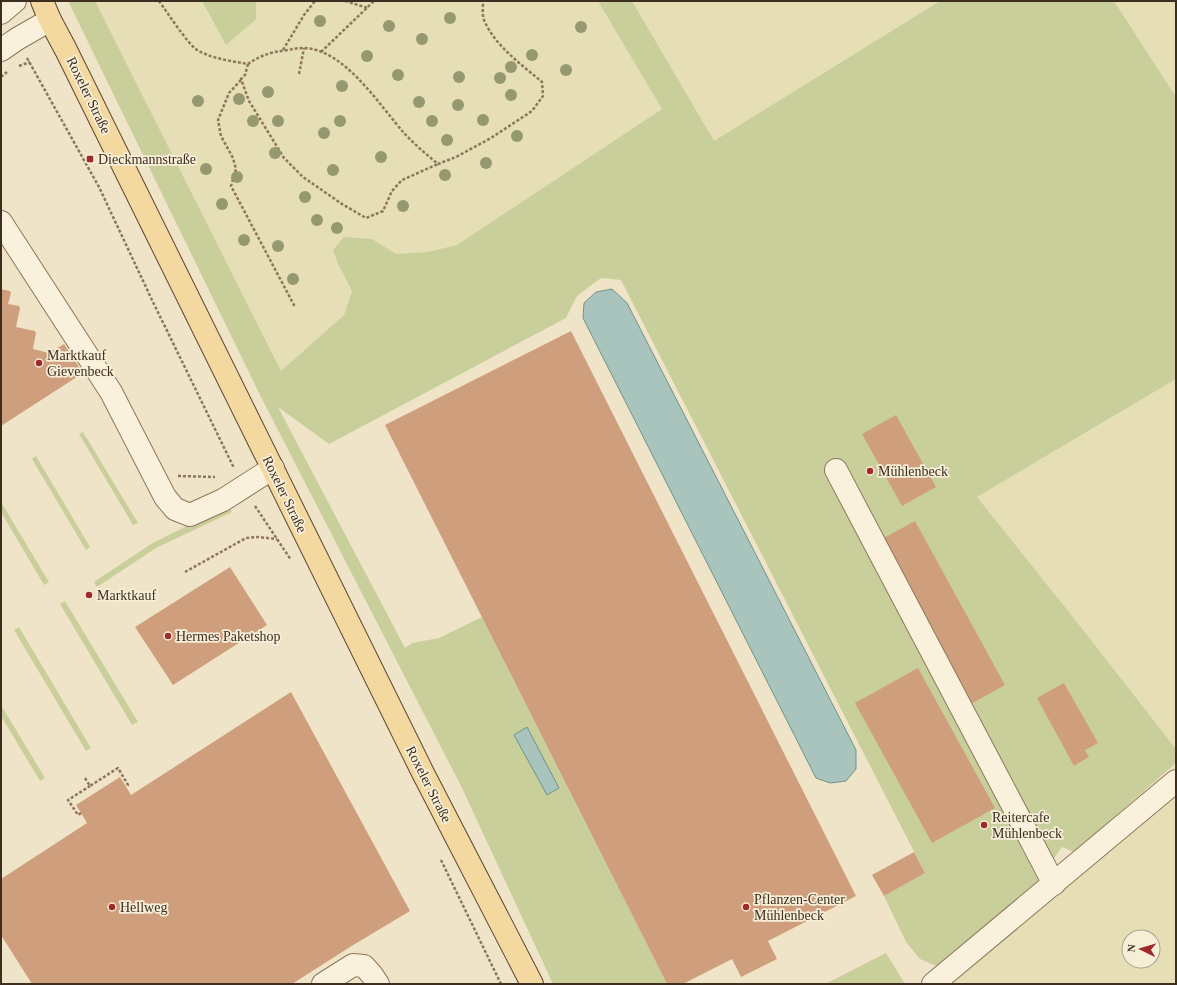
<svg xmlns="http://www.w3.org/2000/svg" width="1177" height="985" viewBox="0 0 1177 985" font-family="'Times New Roman',serif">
<rect width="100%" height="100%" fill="#f0e4c8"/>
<g fill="#e6deb5" fill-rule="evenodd">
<path d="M95,1H202L226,45L255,19L256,1H598L662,109L457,245L427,252L395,254L372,239L338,264L352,291L344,315L281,371Z"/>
<path d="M632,1H940L713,142Z"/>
<path d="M1114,1H1176V97Z"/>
<path d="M1176,379V749L1080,626L977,497Z"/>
<path d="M1176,791V984H944ZM1129,937H1153V961H1129Z"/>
</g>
<g fill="#c9cf9b">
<path d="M68,1H95L281,371L344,315L352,291L338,264L333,250L344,237L372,239L396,254L427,252L457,245L662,109L598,1H632L714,141L940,1H1114L1176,97V379L977,497L1080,626L1176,749V763L1074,852L1062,847L1037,882L939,967L920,959L906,942L884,896L925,873L621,280L601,278L577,296L566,318L329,444L278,407L405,648L412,643L439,638L482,617L667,984H553L462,788L261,397Z"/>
<path d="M202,1H256V19L226,45Z"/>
<path d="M83,432L138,523L133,525L79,434Z"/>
<path d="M36,456L90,547L86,550L32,459Z"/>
<path d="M1,502L49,582L44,585L1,512Z"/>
<path d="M228,505L232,512L156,548L97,587L94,582L151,544Z"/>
<path d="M65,601L138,722L132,725L60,604Z"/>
<path d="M19,627L91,748L86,751L14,630Z"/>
<path d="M1,705L45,778L40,781L1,716Z"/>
<path d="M886,953L905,984H825Z"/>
</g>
<g fill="#a9c4bc" stroke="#6f938a">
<path d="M612,289L627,303L856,750V769L846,781L830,783L816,778L583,318L584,303L596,292Z"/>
<path d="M527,727L559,788L547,795L514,735Z"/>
</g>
<g fill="#cf9f7d">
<path d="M1,289L10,291L11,293L8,304L19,306L20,308L16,327L35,331L36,333L33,349L49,353L64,344L83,373L1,426Z"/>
<path d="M571,331L856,896L768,941L777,959L741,977L732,959L683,984H667L385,425Z"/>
<path d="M896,415L936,487L902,506L862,434Z"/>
<path d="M915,521L1005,685L971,704L882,539Z"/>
<path d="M230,567L267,625L173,685L135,627Z"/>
<path d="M918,668L995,808L932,843L855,703Z"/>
<path d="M1064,683L1098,743L1085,750L1089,757L1074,766L1037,698Z"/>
<path d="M291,692L410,911L350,947L292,984H32L1,935V879L87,823L76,805L120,777L131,795Z"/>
<path d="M914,852L925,873L884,896L872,875Z"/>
</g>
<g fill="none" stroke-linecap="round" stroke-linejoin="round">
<defs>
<g id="minor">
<path d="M1,13L15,1"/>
<path d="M1,50L17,39L50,20"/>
<path d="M1,222L111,392L165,497L175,509L190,515L223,500L273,468"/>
<path d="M836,470L1054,884"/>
<path d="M323,984L353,965L364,966L372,975L378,984"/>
<path d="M933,984L1176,781"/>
</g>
<path id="major" d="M42,1L50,20L66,50L423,773L532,984"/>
</defs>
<use href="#minor" stroke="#8d765c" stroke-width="24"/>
<use href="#major" stroke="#5b4430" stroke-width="24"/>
<g stroke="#8d765c" stroke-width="2.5" stroke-dasharray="3 2" stroke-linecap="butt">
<path d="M159,1C167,12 187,43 197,50C213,59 231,61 248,64C261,55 271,52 288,50C293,49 298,48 303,48C344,48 380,106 404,133C414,144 426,154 438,164L456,157L491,138L532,111L543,96L542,82C521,64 495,46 484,20C482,15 483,7 483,1"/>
<path d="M345,1L368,8"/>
<path d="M283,50L304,15L315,1"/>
<path d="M321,52L374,1"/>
<path d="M27,58L99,187L152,300L234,468"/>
<path d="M248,64L245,75L241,79L249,101L284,158L303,177L342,204L366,218L383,211L392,191L402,180L438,164"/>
<path d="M19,66L30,62"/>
<path d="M299,74L304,48"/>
<path d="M1,77L7,72"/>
<path d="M241,80L229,93L218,120L221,136L233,158L236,169L231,186L295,307"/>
<path d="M178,476L215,477"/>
<path d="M255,506L291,560"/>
<path d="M185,572L246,538L258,537L277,539"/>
<path d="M85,778L90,786L118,768L128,785L126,786"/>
<path d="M81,813L78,815L68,800L90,786"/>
<path d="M441,860L501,984"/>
</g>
<use href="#minor" stroke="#faf1dc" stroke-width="22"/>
<use href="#major" stroke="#f3d9a0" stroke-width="22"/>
</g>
<g fill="#96986f">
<circle cx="450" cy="18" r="6"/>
<circle cx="320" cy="21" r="6"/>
<circle cx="389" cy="26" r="6"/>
<circle cx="581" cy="27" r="6"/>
<circle cx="422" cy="39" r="6"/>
<circle cx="532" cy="55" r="6"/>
<circle cx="367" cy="56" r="6"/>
<circle cx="511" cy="67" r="6"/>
<circle cx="566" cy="70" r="6"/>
<circle cx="398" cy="75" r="6"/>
<circle cx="459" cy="77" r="6"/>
<circle cx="500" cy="78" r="6"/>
<circle cx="342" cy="86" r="6"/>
<circle cx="268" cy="92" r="6"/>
<circle cx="511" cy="95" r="6"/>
<circle cx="239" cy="99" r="6"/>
<circle cx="198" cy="101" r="6"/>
<circle cx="419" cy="102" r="6"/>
<circle cx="458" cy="105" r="6"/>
<circle cx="483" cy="120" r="6"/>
<circle cx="253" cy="121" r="6"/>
<circle cx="278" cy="121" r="6"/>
<circle cx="340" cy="121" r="6"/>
<circle cx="432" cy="121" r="6"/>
<circle cx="324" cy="133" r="6"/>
<circle cx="517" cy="136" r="6"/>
<circle cx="447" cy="140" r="6"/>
<circle cx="275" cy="153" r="6"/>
<circle cx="381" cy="157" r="6"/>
<circle cx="486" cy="163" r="6"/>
<circle cx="206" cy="169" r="6"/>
<circle cx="333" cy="170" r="6"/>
<circle cx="445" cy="175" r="6"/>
<circle cx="237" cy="177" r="6"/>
<circle cx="305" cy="197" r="6"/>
<circle cx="222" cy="204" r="6"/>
<circle cx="403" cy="206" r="6"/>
<circle cx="317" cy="220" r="6"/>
<circle cx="337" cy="228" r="6"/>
<circle cx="244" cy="240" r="6"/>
<circle cx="278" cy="246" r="6"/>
<circle cx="293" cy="279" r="6"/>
</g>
<g fill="#9e2a2b" stroke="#f7eed8" stroke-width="1.5">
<rect x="86" y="155" width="8" height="8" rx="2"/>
<circle cx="39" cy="363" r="4"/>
<circle cx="870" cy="471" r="4"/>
<circle cx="89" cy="595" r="4"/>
<circle cx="168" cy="636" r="4"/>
<circle cx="984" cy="825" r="4"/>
<circle cx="112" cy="907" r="4"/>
<circle cx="746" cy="907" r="4"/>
</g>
<g text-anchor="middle" stroke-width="3.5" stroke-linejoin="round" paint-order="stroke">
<g font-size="14" fill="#3d2e20" stroke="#f7eed8">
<text transform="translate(89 95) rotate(64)" y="5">Roxeler Straße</text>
<text transform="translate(285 494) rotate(64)" y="5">Roxeler Straße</text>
<text transform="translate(429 784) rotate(63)" y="5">Roxeler Straße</text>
</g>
<g font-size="14" fill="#3d2e20" stroke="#f7eed8" text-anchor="start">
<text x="98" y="164">Dieckmannstraße</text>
<text x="47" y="360">Marktkauf<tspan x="47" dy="16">Gievenbeck</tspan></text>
<text x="878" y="476">Mühlenbeck</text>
<text x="97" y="600">Marktkauf</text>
<text x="176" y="641">Hermes Paketshop</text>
<text x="992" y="822">Reitercafe<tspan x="992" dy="16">Mühlenbeck</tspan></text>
<text x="754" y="904">Pflanzen-Center<tspan x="754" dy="16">Mühlenbeck</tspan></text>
<text x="120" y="912">Hellweg</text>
</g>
</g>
<rect width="1177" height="985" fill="none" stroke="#3d2e20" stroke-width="4"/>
<g transform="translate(1141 949) rotate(275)"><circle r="19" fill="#f7eed8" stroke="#ada18e"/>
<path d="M0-3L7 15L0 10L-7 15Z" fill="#9e2a2b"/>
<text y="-6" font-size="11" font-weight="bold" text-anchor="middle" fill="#3d2e20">N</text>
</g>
</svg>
